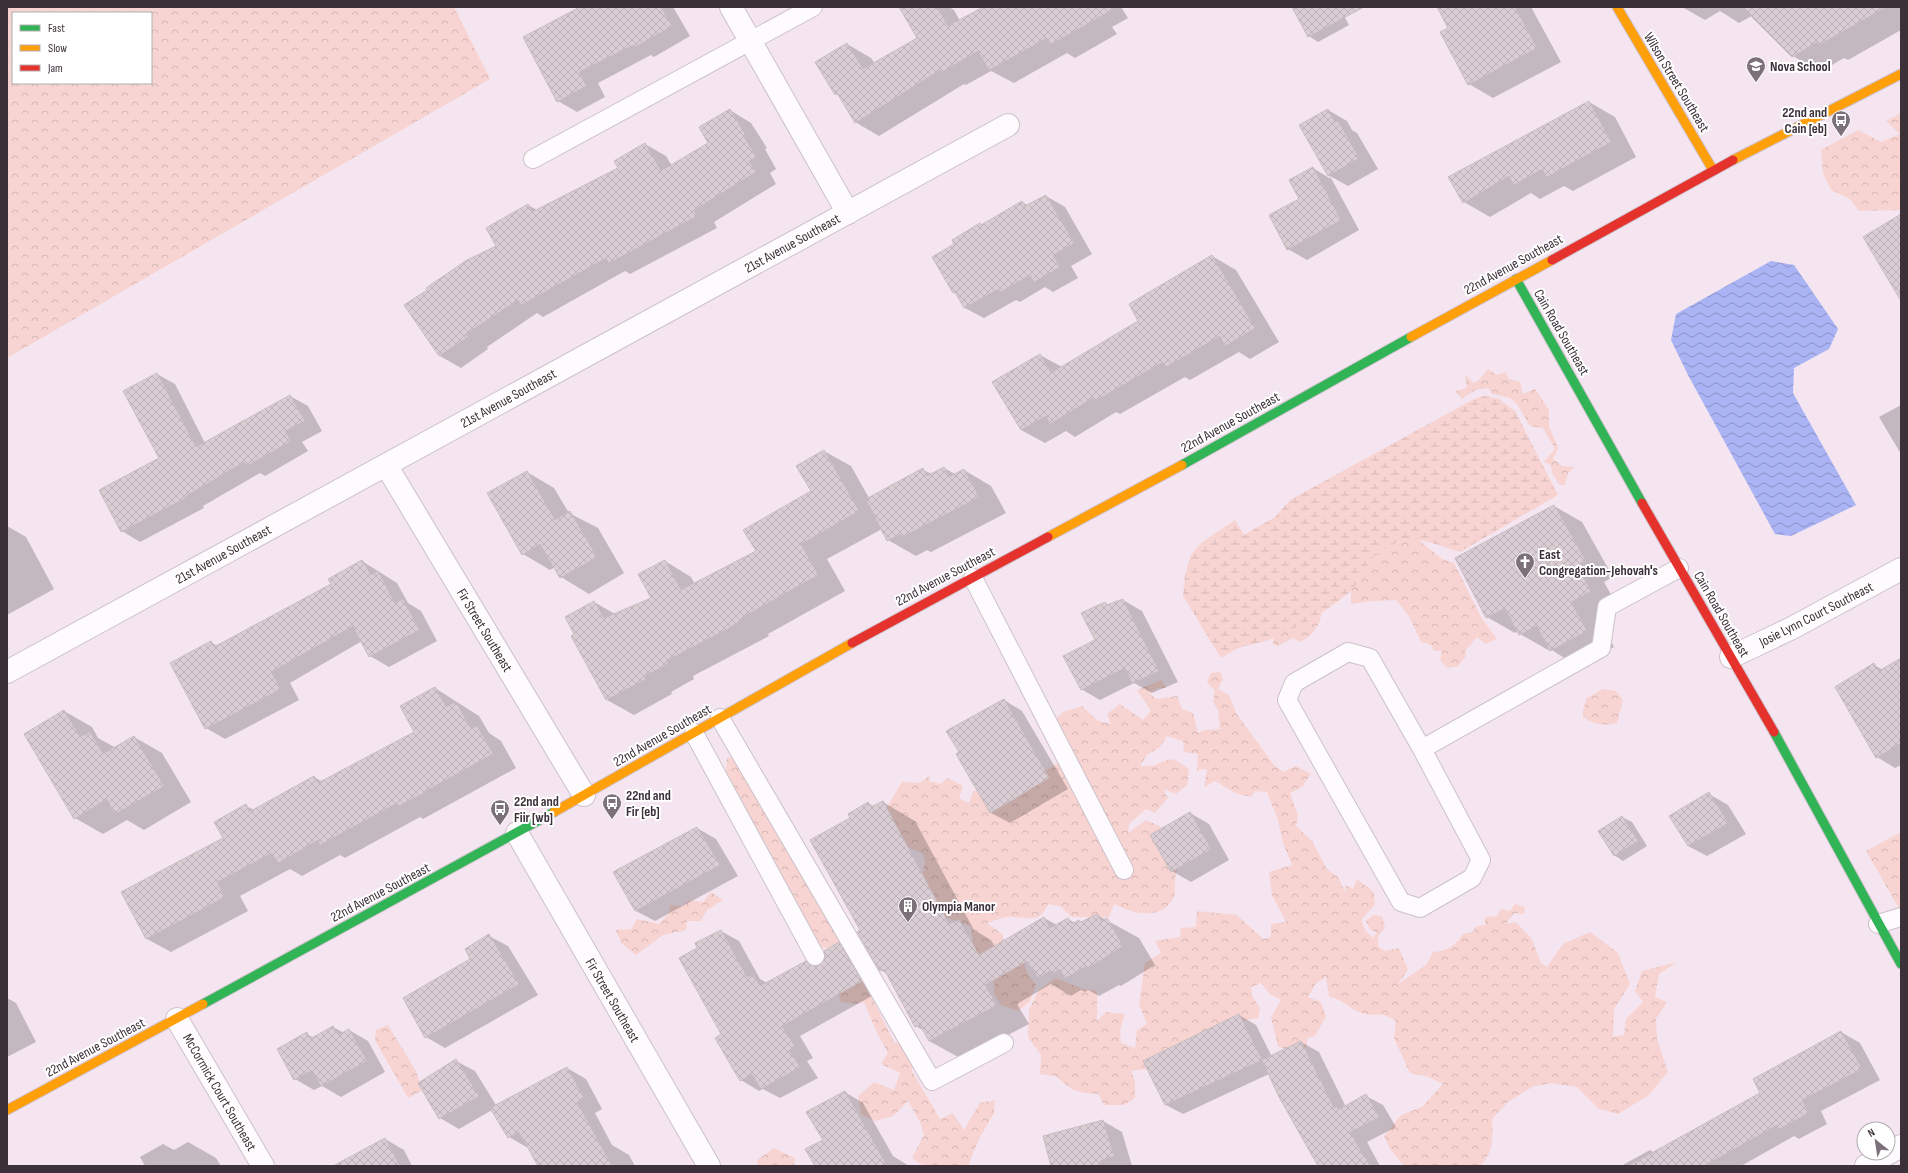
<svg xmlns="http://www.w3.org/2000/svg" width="1908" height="1173" viewBox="0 0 1908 1173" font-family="'Sofia Sans Condensed',sans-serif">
<defs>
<pattern id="forest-crowns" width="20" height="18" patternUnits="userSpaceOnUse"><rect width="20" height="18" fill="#f7d4d1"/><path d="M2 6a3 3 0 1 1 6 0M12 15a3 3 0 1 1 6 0" fill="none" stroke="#d5b6b4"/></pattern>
<pattern id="wetland-marsh" width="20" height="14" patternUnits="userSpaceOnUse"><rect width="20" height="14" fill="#f7d4d1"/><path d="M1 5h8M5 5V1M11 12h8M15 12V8" fill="none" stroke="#d5b6b4"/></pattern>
<pattern id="water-waves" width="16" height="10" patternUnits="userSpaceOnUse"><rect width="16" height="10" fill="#aab3f4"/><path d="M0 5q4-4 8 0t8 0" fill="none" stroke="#8c92c7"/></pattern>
<pattern id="building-cross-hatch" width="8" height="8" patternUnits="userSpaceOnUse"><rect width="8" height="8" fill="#dacdd4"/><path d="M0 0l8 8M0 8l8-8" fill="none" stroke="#bcb0b7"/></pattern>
</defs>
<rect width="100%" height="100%" fill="#f4e5f0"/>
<g fill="url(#forest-crowns)" fill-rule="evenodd">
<path d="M7,7H454L490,79L7,358ZM13,13H151V83H13Z"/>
<path d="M1901,113V210L1859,211L1850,199L1831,190L1823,173L1821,150L1858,130L1881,142L1900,134L1886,121Z"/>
<path d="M1488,369L1497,375L1506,372L1509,379L1520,382L1523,394L1535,389L1549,410V426L1558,448L1553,459L1562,466L1575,467L1568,473L1565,485H1560L1552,473L1551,465L1544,462L1555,449L1543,428L1530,426L1517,404L1510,398L1493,394L1488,388L1475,390L1462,399L1455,391L1467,388L1465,375L1474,383L1480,379Z"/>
<path d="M1415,537L1442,559L1454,563L1481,617L1497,639L1485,644L1477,637L1465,651L1466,656L1458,666L1447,668L1440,660L1442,651H1434L1431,645L1421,642L1409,616L1396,600L1372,601L1351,604V584L1378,545Z"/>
<path d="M1322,611C1320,625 1313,636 1300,642L1293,638L1278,646L1273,644L1274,632Z"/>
<path d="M1220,672L1223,679L1218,689L1229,695L1236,713L1274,765L1283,772L1296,766L1311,774L1302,787L1290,793L1298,816L1296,826L1312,841L1327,869L1338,877L1346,894L1345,885L1353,889L1357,879L1374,892L1375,904L1361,920L1365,930L1373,938L1377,933L1370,929L1366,921L1373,915L1382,916L1385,928L1378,936V947L1385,951L1399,948L1408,970L1397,985L1427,964L1433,952C1447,951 1455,946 1463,934L1473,932L1475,927L1485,925V917L1497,916L1501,909L1510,911L1515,904L1525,907L1524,914L1514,913L1506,924L1516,922L1532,939L1541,963L1547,967L1563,944L1590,932L1618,953L1630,984L1614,1009L1613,1037L1624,1035L1626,1019L1643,1002L1635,991L1642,971L1677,962L1659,974L1655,997L1667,1002L1656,1019L1657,1039L1668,1072L1649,1095L1618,1114L1599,1109L1577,1087L1551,1083L1532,1087L1508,1102L1492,1119C1493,1137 1494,1153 1480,1166H1404L1390,1149L1384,1136L1401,1115L1422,1107L1443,1084L1429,1077L1410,1073L1394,1038L1396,1021C1378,1010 1381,1017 1366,1014C1351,1012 1343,998 1329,997L1326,977L1316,983L1308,997L1321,1002L1326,1017L1315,1036L1307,1038V1046C1297,1054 1289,1052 1278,1046L1271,1017L1281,1000L1270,994L1261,983L1251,987L1252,996L1260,1008L1258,1018L1236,1022L1155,1068L1131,1071L1135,1081V1098L1124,1105H1104L1098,1094L1085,1093L1073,1090L1055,1076L1040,1074L1041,1055L1028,1037L1029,1010L1038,991L1056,978L1083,989L1097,991V1021L1106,1012L1125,1014L1120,1030L1121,1043L1135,1048L1137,1030L1147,1024L1139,1004L1145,963L1161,953L1155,941L1180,937L1181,928L1196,927L1197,911L1237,915L1263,939L1271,937V924L1286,922L1272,895L1269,872L1292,865L1283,843L1278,820L1267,792L1255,791L1251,797L1235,793L1215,781L1204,787L1207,769L1197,770L1198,754L1184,752L1183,741L1167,736L1160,747L1147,755L1140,766H1153L1164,761L1174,759L1189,769L1187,785L1176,794L1163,789L1168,798L1155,813L1146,809L1129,824L1128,833L1146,820L1166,829L1185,846C1182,857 1177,868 1175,879C1174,884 1176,892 1174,897C1162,921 1133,914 1114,904L1109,917H1072L1060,906L1048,904C1039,927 1024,915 1006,917C1000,918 994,921 987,923L1002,934L1006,948L1023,957L1027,973L1036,985L1030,1001L1018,1011L1001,1005L994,994V982L973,944L971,927L932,912L921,882L925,861L922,853L904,846L881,817L902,782L920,783L930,775L929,781L940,784L948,778L963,786L959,798L969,803L973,791L1031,780L1062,760L1042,731L1063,712L1082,706L1098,721L1111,724L1107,714L1120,704L1143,720L1151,711L1137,690L1161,680L1166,688H1158L1149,693L1156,699L1177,696L1182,709L1193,713L1198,733L1205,730L1220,729L1218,710L1213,702L1215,691L1207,682L1211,673Z"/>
<path d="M1603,689L1616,691L1623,700L1617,723C1604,726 1595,725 1583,717V710L1587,698Z"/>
<path d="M727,757L741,759L840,928L837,936L848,955L880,983L873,1000L894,1042L903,1044L914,1059L912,1071L940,1119L953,1113L964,1130L980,1103L995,1100L994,1113L980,1137L968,1166H924L912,1158L924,1135L920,1122L908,1101L893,1116L875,1121L861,1114L858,1096L874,1082L894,1090L900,1073L881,1064L888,1053L878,1035L864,1002L857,1004L841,1002L837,989L844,977L827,948L800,946L791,932L798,919L799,906L726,771Z"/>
<path d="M1901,832V912L1866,851Z"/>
<path d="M711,892L723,900L707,910L701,921H687L686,930L663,935L636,955L621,943L616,930L631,929L637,919L659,924L669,913L670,905L683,906L689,900L703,902Z"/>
<path d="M388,1025L416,1071L422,1091L408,1098L375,1040L376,1030Z"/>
<path d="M774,1148L795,1158L794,1166H758L757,1160Z"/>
</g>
<path fill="url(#wetland-marsh)" d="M1484,396L1499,399L1515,411L1558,495L1460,552C1440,546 1416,534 1396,543C1368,555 1372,561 1357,583C1350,594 1338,601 1327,609C1308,622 1285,633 1263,642C1255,644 1247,645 1239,648C1233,650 1227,655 1221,658L1183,596L1185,575L1191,555L1201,543L1235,520L1244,535L1275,517L1290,500L1476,398Z"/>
<path fill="url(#water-waves)" d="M1771,261L1794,265L1838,329L1829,349L1794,368L1793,393L1856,505L1791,536L1775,534L1688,375L1671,340L1676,314Z"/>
<g fill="#0003">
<path d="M586,7H673L690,36L654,57L651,55L598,83L605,97L577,112L558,101Z"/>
<path d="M911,7H949L954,10L960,21L985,7H1121L1128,18L1112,27L1117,34L1075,58L1067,53L1014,83L991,71L966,85L964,84L879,136L855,122L840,96L836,94L847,44L871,58L875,64L919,38Z"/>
<path d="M1304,7H1339L1349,25L1318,42L1309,36Z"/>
<path d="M1438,7H1531L1561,62L1493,98L1469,84L1449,29Z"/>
<path d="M1682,7H1901V30L1848,60L1844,58L1820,72L1793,56L1757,13L1739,23L1720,11L1705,20Z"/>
<path d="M1589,102L1615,117L1636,157L1573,191L1564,186L1540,199L1531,193L1490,217L1464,202Z"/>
<path d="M730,110L751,123L767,148L765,149L776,169L770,173L776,184L714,222L717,228L630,274L625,271L543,317L537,313L487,347L488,349L461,368L440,356L498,247L528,205L537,210L619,168L645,144L666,156L672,166L709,144Z"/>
<path d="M1328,110L1347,121L1352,130L1357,133L1378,169L1348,186L1330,176L1359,230L1307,260L1288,249L1300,199L1313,168L1331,179L1301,125Z"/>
<path d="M1046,196L1065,207L1092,254L1071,266L1078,278L1053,292L1045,287L1020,302L1016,300L984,318L965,308L958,295L953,292L956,244L980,224L982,225L1022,202L1029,206Z"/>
<path d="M1212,256L1236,270L1279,342L1250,359L1239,352L1190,380L1185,377L1120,414L1116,412L1075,437L1066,431L1045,443L1021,430L993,382L1040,355L1062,367L1140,321Z"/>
<path d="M157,374L175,384L205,443L290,396L308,406L322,431L302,442L308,451L265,476L260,473L203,506L204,508L140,542L122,531L100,490L160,459Z"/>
<path d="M1901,405V454L1879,417Z"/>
<path d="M824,451L851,466L869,498L923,470L932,474L944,468L955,474L964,470L991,486L1006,513L931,552L927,550L916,556L888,540L882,529L827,559L845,591L768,634L769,636L693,676L694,679L671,692L672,694L634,715L607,700L576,634L594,602L615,614L652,598L665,561L691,577L695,584L757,552L812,492Z"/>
<path d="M527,472L554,488L569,513L598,528L624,573L589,594L561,577L555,567L550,570L523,554Z"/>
<path d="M1554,506L1582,522L1613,577L1604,582L1618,607L1599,618L1614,647L1579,667L1550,649L1548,650L1520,634L1518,631L1515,633L1487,617Z"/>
<path d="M7,526L26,537L54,589L7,615Z"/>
<path d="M362,561L397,583L408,603L421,611L437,641L389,667L370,656L362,641L290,683L299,700L225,739L206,728L211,642L217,646L332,584Z"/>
<path d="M1123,600L1142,611L1178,682L1152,693L1134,683L1100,700L1081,689L1096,640L1105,603L1110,605Z"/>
<path d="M1901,660V765L1895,768L1877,757L1874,665L1883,670Z"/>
<path d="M435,688L479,716L489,733L501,741L516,768L423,819L420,817L345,858L340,855L302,876L290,869L240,896L248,911L171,952L147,939L122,893L224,838L246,806L254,810L314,777L323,782L415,732Z"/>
<path d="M1004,700L1022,711L1068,789L1010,823L991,813L957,754Z"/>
<path d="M64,711L92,727L98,738L116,748L134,737L162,753L191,802L144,830L127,820L103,834L75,818Z"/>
<path d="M1709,794L1728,805L1746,834L1707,856L1688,846Z"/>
<path d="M883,802L915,821L974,930L991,940L995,947L1044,918L1057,925L1068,919L1075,923L1079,921L1082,923L1097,915L1139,938L1155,965L1121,986L1119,985L1099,996L1088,990L1085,992L1081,990L1071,996L1051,984L1017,1004L1029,1024L962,1059L929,1041L924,1031L916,1026L887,974L881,970L862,930L851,818L868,803L874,807Z"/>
<path d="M1190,813L1209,824L1229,860L1191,882L1172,871Z"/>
<path d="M1622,817L1632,822L1647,846L1623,861L1614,855Z"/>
<path d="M697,828L716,839L738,876L655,921L636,911L614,872Z"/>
<path d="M721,931L739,941L760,979L767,983L821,966L839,943L857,954L879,992L800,1036L813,1058L807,1061L818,1078L780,1098L763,1089L759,1091L741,1080L722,1034L699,949Z"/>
<path d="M489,936L508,946L538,995L445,1048L426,1037L472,960Z"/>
<path d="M7,998L16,1003L36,1042L7,1057Z"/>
<path d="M1239,1015L1256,1025L1272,1057L1301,1042L1319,1052L1346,1107L1366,1096L1383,1105L1396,1127L1367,1142L1380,1166H1320L1269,1074L1183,1114L1166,1105Z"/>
<path d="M333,1027L344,1033L349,1030L368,1041L385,1072L341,1097L322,1086L314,1090L295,1079L307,1034L314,1038Z"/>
<path d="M1841,1032L1860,1043L1880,1080L1821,1111L1827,1124L1799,1139L1794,1136L1741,1166H1621L1650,1150L1654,1153L1761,1093Z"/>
<path d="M456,1061L475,1071L496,1105L567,1068L586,1079L602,1109L595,1113L612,1145L629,1155L635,1166H539L529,1147L528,1148L509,1137L492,1110L459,1129L440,1118Z"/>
<path d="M845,1092L863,1103L893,1156L909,1166H816L824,1140Z"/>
<path d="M1103,1121L1122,1132L1132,1166H1052Z"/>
<path d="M385,1139L404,1150L412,1166H335Z"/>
<path d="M188,1142L216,1158L221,1166H145L140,1157L163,1144L174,1150Z"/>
</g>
<g fill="url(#building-cross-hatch)" stroke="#c9bcc2">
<path d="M580,7H661L672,26L635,47L633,45L579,72L586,86L557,102L523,37Z"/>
<path d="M899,7H937L948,26L983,7H1117L1050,45L1047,38L989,70L978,51L942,72L940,70L855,123L837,93L835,95L815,62L847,43L863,69L917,38Z"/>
<path d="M1292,7H1364L1308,37Z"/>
<path d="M1437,7H1515L1537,48L1468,85L1440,32L1448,28Z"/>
<path d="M1742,7H1886L1819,45L1817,42L1792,57Z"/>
<path d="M1589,101L1611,142L1547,177L1542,169L1514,185L1509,176L1463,203L1448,177Z"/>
<path d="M730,109L746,136L744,137L756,157L749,161L756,172L694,210L697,216L654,239L609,263L606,258L521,305L518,300L466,334L468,337L439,356L404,305L427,290L426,288L467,260L496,246L486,228L528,204L532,212L618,168L614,161L645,143L661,171L708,143L699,127Z"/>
<path d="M1328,109L1335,123L1338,121L1359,158L1328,176L1299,125Z"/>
<path d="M1313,167L1341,220L1287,250L1269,215L1299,199L1289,180Z"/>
<path d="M1046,195L1074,243L1053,255L1060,267L1034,282L1030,275L1000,292L998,289L964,308L955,292L953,293L932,257L954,244L952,240L980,223L981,225L1022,201L1025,206Z"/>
<path d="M1901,214V301L1863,237Z"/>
<path d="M1212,255L1255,328L1225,346L1220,336L1166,367L1163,362L1095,401L1093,398L1050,424L1046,416L1021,430L992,382L1040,354L1051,373L1138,321L1129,304Z"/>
<path d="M157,373L196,447L290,395L305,421L285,431L291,441L247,466L244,462L186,496L187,497L121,532L99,490L159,458L123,391Z"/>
<path d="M824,450L859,511L801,544L818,575L741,618L742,620L729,628L666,661L668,664L644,676L646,679L606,700L571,636L574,634L565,617L594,601L604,618L651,598L638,574L665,560L681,590L756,551L743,530L811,491L796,466Z"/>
<path d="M944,467L949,477L964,469L979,497L902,537L901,534L887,541L866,499L923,468L927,476Z"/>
<path d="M527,471L555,520L570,511L597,557L560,578L540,544L522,555L487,493Z"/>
<path d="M1554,505L1586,561L1577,566L1591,591L1571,602L1587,631L1550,651L1537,626L1519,635L1505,608L1486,618L1455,558Z"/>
<path d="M362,560L371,575L378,571L395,603L403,599L419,630L369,657L353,626L271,672L281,689L205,729L170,663L211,641L214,647L331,584L328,579Z"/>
<path d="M1123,599L1159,671L1132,683L1125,668L1081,690L1063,656L1095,640L1081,613L1105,602L1107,605Z"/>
<path d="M1901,658V743L1876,758L1835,687L1874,663L1879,671Z"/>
<path d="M435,687L446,707L456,702L471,729L477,726L493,754L424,792V793L399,806L397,803L320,845L318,840L278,863L272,853L217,882L225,897L146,939L121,892L223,838L214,822L246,804L249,812L314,776L318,783L414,732L400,706Z"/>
<path d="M1004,699L1049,778L990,813L956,754L959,752L946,731Z"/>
<path d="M64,710L80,737L90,732L103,754L134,736L164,786L115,814L107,799L74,819L24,734Z"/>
<path d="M1709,792L1728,823L1688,846L1669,816Z"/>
<path d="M883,801L949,924L959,920L979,955L1044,917L1050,928L1068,918L1072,924L1079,920L1081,922L1097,914L1101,921L1107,918L1123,946L1088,968L1087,966L1065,978L1060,969L1052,974L1050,971L1038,978L1027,961L985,985L997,1005L929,1041L920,1025L915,1027L884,969L880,971L857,932L860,930L810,840L850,818L848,814L868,802L871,807Z"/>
<path d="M1190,812L1211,849L1171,872L1150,835Z"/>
<path d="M1622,816L1638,841L1614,856L1598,831Z"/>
<path d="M697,827L720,865L635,911L613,872Z"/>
<path d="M721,930L747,977L753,974L760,986L806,961L814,966L820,965L825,957L824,951L839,942L862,981L782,1026L795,1047L789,1050L800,1067L761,1089L752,1074L740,1081L715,1038L721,1034L679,958L697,948L695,943Z"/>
<path d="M489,934L519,984L425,1038L403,998L470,959L465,949Z"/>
<path d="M1239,1014L1262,1060L1301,1041L1334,1108L1337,1106L1338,1110L1366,1094L1379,1117L1350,1132L1370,1166H1318L1279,1097L1262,1060L1165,1105L1143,1061Z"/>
<path d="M333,1026L338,1035L349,1029L367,1061L321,1086L312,1070L294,1080L277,1049L307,1032L310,1039Z"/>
<path d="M1841,1031L1862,1069L1802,1100L1809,1113L1779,1129L1777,1125L1704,1166H1628L1760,1093L1753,1079Z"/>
<path d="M456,1059L479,1096L439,1119L418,1083Z"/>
<path d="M567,1067L584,1098L577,1102L612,1166H538L519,1132L508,1138L490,1108Z"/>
<path d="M845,1091L887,1166H815L805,1149L823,1140L806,1112Z"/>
<path d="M1103,1120L1114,1156L1100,1161L1101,1166H1051L1043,1136Z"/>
<path d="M385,1138L400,1166H333Z"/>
</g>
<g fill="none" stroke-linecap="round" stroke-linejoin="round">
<defs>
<g id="lane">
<path d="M533,159L813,7"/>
<path d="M973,578L1124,870"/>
<path d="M720,718L932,1081L1004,1043"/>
<path d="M694,733L815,956"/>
<path d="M1422,749L1481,860L1472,878L1420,908L1401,902L1287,700L1294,683L1348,652L1370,658L1422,749L1601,648L1607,607L1679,568"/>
<path d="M1878,924L1901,917"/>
</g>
<g id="street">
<path d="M731,7L848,213"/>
<path d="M386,465L584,795"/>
<path d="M1731,657L1792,628L1901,569"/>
<path d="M7,672L1008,125"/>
<path d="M517,833L709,1166"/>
<path d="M177,1019L263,1166"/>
<path d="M1866,1166L1901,1146"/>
</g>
<g id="fast">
<path d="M1516,279L1642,503"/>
<path d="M1182,465L1411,337"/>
<path d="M1774,732L1901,964"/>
<path d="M203,1004L554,812"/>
</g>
<g id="slow">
<path d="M1617,7L1713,170"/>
<path d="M1733,160L1901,74"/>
<path d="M1411,337L1552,260"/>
<path d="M1048,537L1182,465"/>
<path d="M554,812L852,643"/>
<path d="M7,1110L203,1004"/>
</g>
<g id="jam">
<path d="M1552,260L1733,160"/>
<path d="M1642,503L1774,732"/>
<path d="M852,643L1048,537"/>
</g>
</defs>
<use href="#lane" stroke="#cdc1ca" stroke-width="20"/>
<use href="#street" stroke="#cdc1ca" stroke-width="24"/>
<use href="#fast" stroke="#cdc1ca" stroke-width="11"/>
<use href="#slow" stroke="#cdc1ca" stroke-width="11"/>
<use href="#jam" stroke="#cdc1ca" stroke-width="11"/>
<use href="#lane" stroke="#fdfbfd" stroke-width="18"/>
<use href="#street" stroke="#fdfbfd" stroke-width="22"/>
<use href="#fast" stroke="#30b455" stroke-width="9"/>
<use href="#slow" stroke="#ff9f0a" stroke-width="9"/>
<use href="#jam" stroke="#e5322d" stroke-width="9"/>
</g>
<defs>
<symbol id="school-pin" viewBox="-11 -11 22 30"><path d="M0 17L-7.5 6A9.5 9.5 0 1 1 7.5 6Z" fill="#7c7079" stroke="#fff"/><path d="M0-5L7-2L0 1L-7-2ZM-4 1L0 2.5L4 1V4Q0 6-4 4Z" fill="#fff"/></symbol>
<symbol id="bus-pin" viewBox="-11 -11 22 30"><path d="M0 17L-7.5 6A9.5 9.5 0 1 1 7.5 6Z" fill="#7c7079" stroke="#fff"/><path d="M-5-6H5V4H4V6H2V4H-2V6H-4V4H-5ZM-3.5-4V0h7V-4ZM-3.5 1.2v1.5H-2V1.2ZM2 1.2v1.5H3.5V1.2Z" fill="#fff"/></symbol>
<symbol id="church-pin" viewBox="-11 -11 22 30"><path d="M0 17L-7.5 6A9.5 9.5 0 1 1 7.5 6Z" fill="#7c7079" stroke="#fff"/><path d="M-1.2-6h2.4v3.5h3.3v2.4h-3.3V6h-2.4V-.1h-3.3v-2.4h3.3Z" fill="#fff"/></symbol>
<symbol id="building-pin" viewBox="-11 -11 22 30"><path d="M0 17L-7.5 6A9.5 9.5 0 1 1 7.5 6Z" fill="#7c7079" stroke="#fff"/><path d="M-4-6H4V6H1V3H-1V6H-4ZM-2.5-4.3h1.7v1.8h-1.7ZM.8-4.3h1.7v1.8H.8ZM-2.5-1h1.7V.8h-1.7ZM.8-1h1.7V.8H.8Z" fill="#fff"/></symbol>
</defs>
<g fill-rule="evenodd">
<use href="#school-pin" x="1745" y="55" width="22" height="30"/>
<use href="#bus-pin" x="1830" y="109" width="22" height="30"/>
<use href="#church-pin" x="1514" y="551" width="22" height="30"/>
<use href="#bus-pin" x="601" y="792" width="22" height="30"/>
<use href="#bus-pin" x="489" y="798" width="22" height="30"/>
<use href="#building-pin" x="897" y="895" width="22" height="30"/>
</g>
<g text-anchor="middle" stroke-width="4" stroke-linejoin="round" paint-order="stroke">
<g font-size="14" font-weight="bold" fill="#3c3139" stroke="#fff" text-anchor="start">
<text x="1770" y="71">Nova School</text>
<text x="1827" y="117" text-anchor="end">22nd and<tspan x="1827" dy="16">Cain [eb]</tspan></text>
<text x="1539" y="559">East<tspan x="1539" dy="16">Congregation-Jehovah's</tspan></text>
<text x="626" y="800">22nd and<tspan x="626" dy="16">Fir [eb]</tspan></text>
<text x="514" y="806">22nd and<tspan x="514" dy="16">Fiir [wb]</tspan></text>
<text x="922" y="911">Olympia Manor</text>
</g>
<g font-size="14" fill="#3c3139" stroke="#fff">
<text transform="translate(1677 82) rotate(59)" y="5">Wilson Street Southeast</text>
<text transform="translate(792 243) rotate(-29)" y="5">21st Avenue Southeast</text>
<text transform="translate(1513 264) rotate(-29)" y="5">22nd Avenue Southeast</text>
<text transform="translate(1562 332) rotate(60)" y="5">Cain Road Southeast</text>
<text transform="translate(508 398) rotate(-29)" y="5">21st Avenue Southeast</text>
<text transform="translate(1230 422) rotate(-29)" y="5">22nd Avenue Southeast</text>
<text transform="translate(223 554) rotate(-29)" y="5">21st Avenue Southeast</text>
<text transform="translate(945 576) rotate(-28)" y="5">22nd Avenue Southeast</text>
<text transform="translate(1722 614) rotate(60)" y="5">Cain Road Southeast</text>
<text transform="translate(1816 614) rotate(-27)" y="5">Josie Lynn Court Southeast</text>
<text transform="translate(485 630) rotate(59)" y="5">Fir Street Southeast</text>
<text transform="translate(662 735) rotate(-30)" y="5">22nd Avenue Southeast</text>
<text transform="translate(380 892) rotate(-28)" y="5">22nd Avenue Southeast</text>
<text transform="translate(613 1000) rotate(60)" y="5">Fir Street Southeast</text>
<text transform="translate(95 1047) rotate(-28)" y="5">22nd Avenue Southeast</text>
<text transform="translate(220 1092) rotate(60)" y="5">McCormick Court Southeast</text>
</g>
</g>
<rect width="1908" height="1173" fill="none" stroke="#3c3139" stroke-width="16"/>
<rect x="12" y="12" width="140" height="72" fill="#ffffff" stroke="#b1adb0"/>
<rect x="20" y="25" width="20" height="6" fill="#30b455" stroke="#b1adb0"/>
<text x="48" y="32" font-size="12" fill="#3c3139">Fast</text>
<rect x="20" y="45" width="20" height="6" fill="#ff9f0a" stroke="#b1adb0"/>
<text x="48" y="52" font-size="12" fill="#3c3139">Slow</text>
<rect x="20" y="65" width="20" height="6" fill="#e5322d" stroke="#b1adb0"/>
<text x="48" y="72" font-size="12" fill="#3c3139">Jam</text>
<g transform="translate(1876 1141) rotate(330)"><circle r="19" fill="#ffffff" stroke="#b1adb0"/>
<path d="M0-3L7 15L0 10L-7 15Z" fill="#7c7079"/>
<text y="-6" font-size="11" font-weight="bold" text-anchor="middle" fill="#3c3139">N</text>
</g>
</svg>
